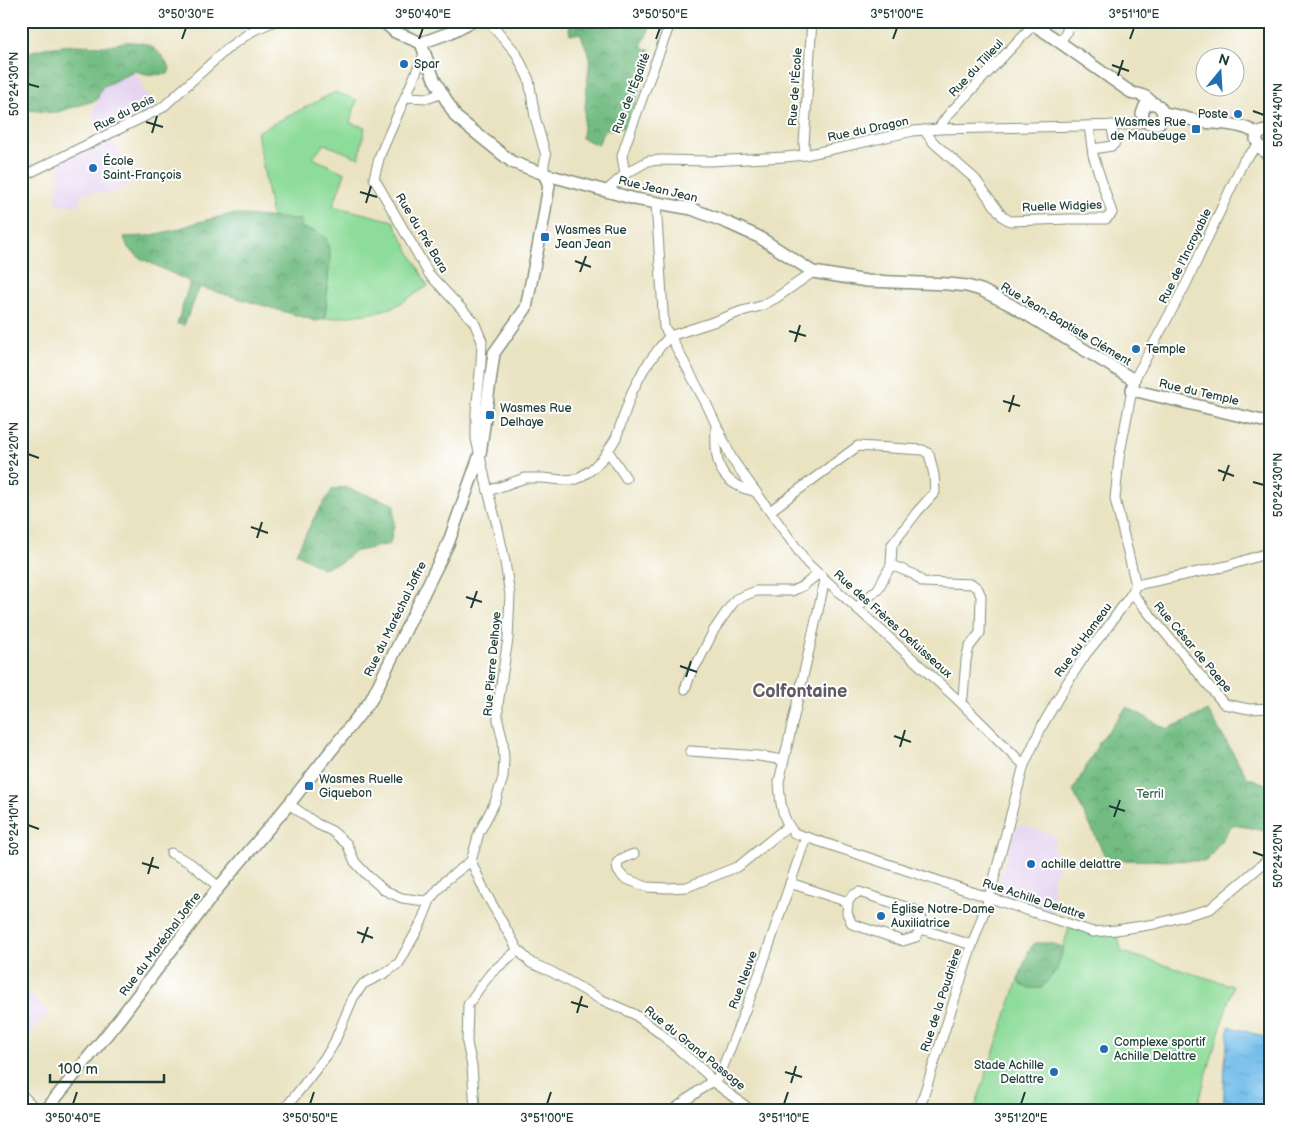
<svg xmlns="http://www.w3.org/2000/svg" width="1292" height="1131" viewBox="0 0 1292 1131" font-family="'Balsamiq Sans',sans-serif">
<defs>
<pattern id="forest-crowns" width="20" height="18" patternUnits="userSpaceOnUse" patternTransform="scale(1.25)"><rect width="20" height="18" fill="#72bc82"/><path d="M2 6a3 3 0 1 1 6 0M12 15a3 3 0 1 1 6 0" fill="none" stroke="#5d9a6b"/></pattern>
<pattern id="water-ripples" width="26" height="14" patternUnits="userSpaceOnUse" patternTransform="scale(1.25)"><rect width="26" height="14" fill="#70bcea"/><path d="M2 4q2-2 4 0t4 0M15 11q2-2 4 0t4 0" fill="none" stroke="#5b9abe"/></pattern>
</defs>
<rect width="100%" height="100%" fill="#fff"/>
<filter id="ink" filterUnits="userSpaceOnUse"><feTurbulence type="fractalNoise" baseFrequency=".02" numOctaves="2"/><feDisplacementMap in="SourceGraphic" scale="10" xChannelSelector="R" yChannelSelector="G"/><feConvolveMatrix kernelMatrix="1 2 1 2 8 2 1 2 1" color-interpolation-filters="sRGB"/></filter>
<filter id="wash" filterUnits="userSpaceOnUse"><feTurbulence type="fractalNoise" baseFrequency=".0096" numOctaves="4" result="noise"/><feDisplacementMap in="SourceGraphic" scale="20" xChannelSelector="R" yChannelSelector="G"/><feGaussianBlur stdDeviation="1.12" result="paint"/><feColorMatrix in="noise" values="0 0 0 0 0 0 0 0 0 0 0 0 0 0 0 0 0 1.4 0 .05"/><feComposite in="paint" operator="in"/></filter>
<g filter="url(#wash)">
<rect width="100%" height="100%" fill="#eae3c2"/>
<g fill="#e4d3f1">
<path d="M135,71L154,112L110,134L133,182L110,193L82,192L79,206L57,204L56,203L61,158L101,138L92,115L102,87Z"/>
<path d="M1017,824L1051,834L1055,837L1053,852L1058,855L1057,874L1053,873V914L1002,896L997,889Z"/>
<path d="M21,986L49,1013L21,1042Z"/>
</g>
<g fill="#8edc9a" stroke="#568c67">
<path d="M335,92L357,100L350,123L365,127L359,158L324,144L313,158L345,173L333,206L393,221L428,286L394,307L373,313L325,319L330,254L314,231L301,228V220L272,218L257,132Z"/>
<path d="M1070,924L1093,932L1116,930L1122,952L1233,986L1196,1110H974L1018,980L1022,986L1042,988L1049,978L1056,972Z"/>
</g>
<g fill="url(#forest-crowns)" stroke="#487c5b">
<path d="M568,21H632L652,24L641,46L652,52L628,127L604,130L598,145L582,138L590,57L580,33L570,35Z"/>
<path d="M125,42C130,42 137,42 142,43C155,46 164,57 170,68L168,74L151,75L135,71L102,87L97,100L54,113L21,109V54L45,48L72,45L107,46Z"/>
<path d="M232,214L301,220V228L314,231L326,238L330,254L325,319L316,321L200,287L184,325L177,324L190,282L140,258L128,248L124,237L148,236L174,230L202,221Z"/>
<path d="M344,487L394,504V525L390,544L353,552L342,562L322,568L296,553L316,514L333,489Z"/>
<path d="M1127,707L1167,729L1208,711L1247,777L1271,786V831L1232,825L1207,861L1107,860L1073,791L1100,741Z"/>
<path d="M1035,943H1049L1064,947L1056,972L1049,978L1042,988C1031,988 1025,990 1018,980L1029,950Z"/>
</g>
<path fill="url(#water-ripples)" stroke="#487c8f" d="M1229,1026L1271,1039V1108L1269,1110H1223L1225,1063Z"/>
</g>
<g filter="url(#ink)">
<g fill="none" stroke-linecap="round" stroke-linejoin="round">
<defs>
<g id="street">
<path d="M489,21L516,53L529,80L535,117L546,156L544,164V174"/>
<path d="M1060,42L1066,33L1070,21"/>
<path d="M425,52L380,155L374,178L429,274L474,322L482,341L481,363L476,412V439L488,491L498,529L505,562L510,595L508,639L498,704V720L503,741L504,759L503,778L495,802L479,833L471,861L485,892L518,950L531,963L552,972L600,999L634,1014L661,1034L707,1074L712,1081L751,1110"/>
<path d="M405,97L429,98L442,93"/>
<path d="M938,129L948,115L1033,25"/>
<path d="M924,130L934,143L975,179L1003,217L1010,221L1070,219H1106L1112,213L1093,155L1089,126"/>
<path d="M1093,149L1112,146L1115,143L1111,125"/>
<path d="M805,155L804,144L812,21"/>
<path d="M625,174L622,156L625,146L643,96L671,21"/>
<path d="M21,177L162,108L229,47L254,30L275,21"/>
<path d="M606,191L625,174L648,161L662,160L710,161L785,157L805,155L842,147L913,131L938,129L1129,125L1140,123L1144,120"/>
<path d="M656,203L664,327L670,336L707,405L732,459L808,564L958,700L1024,765"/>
<path d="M1134,380L1186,284L1244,160L1259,145"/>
<path d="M1132,390L1119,458L1115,499L1136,585"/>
<path d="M716,426C715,450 714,476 741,487C745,489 751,490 756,492"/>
<path d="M608,451L626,478"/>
<path d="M488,491L525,478H543L562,480L577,479L591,470L604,457L616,438L632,392L644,369L660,347L670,336L713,322L742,311L761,306L776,298L813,272"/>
<path d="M770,511L858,446L923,450L929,454L934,475L935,492L917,512L892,545L891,565"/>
<path d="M825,580L779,782C780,800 781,818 794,833L1093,932L1116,930L1155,924L1210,909L1271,857"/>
<path d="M1132,593L1224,704L1249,709L1271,708"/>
<path d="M856,608L878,589L891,565L913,574L923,582L972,584L978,589L981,596L980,633L969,647L966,660L963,697L958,700"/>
<path d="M685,689L691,673L699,660L714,630L725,614L736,599L756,591H792L803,586L818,574"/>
<path d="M690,751L759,756L783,760"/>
<path d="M289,804L317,824L332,831L347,844L355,862L367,875L384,890L402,898L425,901L431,898L445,881L471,861"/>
<path d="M171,853L190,863L219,887"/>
<path d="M634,854L621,859L617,863L618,871L624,878L647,887L667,888L687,887L739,866L788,826"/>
<path d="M790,883L848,902L852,896L859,892L915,910L922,919L921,929L916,937L903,941L852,924L847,913L848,902"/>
<path d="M921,929L972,945"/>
<path d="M21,1094L37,1110"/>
<path d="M284,1110L327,1055L334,1043L353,998L363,984L385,973L399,963L420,925L431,898"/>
<path d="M475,1110L472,1066L467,1043L468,1005L478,990L491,973L518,950"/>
<path d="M673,1110L712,1081L719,1077L760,972L806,837"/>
<path d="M919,1110L972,945L989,898L1024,765L1042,726L1067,683L1086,654L1107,628L1132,593L1136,585L1227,566L1271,552"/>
</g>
<g id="secondary">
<path d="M383,21L395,32L421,43L449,33L472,21"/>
<path d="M1028,21L1051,36L1126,89L1134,94H1138L1146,97L1153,103L1159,106C1169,118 1158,130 1145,121L1142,114L1145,106L1153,103"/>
<path d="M421,43L434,79L456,117L512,162L544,174L635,199L692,209L728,223L759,237L813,272L867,281L948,284L967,286L981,290L1011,305L1134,380L1132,390L1271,423"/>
<path d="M1163,113C1175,114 1186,119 1198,121C1219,125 1240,122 1258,134"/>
<path d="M1271,133C1264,129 1259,132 1256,139C1258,145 1265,154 1271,156"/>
<path d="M46,1110L121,1017L219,887L289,804L371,700L448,544L480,454L494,353L526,308L543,222L549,185L544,174"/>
</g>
</defs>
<use href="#street" stroke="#84907b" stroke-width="11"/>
<use href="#secondary" stroke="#84907b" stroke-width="14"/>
<use href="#street" stroke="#fff" stroke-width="9"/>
<use href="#secondary" stroke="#fff" stroke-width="11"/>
</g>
</g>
<path fill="none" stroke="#1f3d34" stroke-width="2" d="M182,39L186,28M419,39L423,28M656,39L660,28M893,39L897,28M1130,39L1134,28M1112,65L1129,71M1118,76L1123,60M28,84L39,87M1253,111L1264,115M146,122L163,127M152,133L157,116M360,192L377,197M366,203L371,186M575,261L591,267M580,272L586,256M789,331L806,336M795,342L800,325M1003,401L1020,406M1009,412L1014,395M28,454L39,458M1218,470L1234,476M1223,481L1229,465M1253,482L1264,485M251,527L268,533M257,538L262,522M466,597L482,602M471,608L477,591M680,666L697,672M686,677L691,661M894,736L911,742M900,747L905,730M1109,806L1125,811M1114,817L1120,800M28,825L39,829M1253,852L1264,856M142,863L159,868M148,874L153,857M357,932L373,938M362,943L368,927M571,1002L588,1007M577,1013L582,996M785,1072L802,1077M791,1083L796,1066M73,1104L77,1092M310,1104L314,1092M547,1104L551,1092M784,1104L788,1092M1021,1104L1025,1092"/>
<g fill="#1f6fb2" stroke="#fff" stroke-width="2">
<circle cx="404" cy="64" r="5"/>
<circle cx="1238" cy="114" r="5"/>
<rect x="1191" y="124" width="10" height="10" rx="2.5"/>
<circle cx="93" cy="168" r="5"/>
<rect x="540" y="232" width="10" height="10" rx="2.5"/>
<circle cx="1136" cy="349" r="5"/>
<rect x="485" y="410" width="10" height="10" rx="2.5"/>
<rect x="304" y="781" width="10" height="10" rx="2.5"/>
<circle cx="1031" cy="864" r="5"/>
<circle cx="881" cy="916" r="5"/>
<circle cx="1104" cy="1049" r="5"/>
<circle cx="1054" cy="1072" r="5"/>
</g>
<g text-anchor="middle" stroke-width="4" stroke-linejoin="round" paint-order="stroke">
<g font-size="12" fill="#1f3d34" stroke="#fff" text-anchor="start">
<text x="414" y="68">Spar</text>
<text x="1228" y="118" text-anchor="end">Poste</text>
<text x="1186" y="126" text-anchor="end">Wasmes Rue<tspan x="1186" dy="14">de Maubeuge</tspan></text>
<text x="103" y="165">École<tspan x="103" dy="14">Saint-François</tspan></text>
<text x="555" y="234">Wasmes Rue<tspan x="555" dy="14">Jean Jean</tspan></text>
<text x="1146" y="353">Temple</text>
<text x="500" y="412">Wasmes Rue<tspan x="500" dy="14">Delhaye</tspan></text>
<text x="319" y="783">Wasmes Ruelle<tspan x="319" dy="14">Giquebon</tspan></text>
<text x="1041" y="868">achille delattre</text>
<text x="891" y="913">Église Notre-Dame<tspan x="891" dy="14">Auxiliatrice</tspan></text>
<text x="1114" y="1046">Complexe sportif<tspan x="1114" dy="14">Achille Delattre</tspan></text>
<text x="1044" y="1069" text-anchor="end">Stade Achille<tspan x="1044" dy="14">Delattre</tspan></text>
</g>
<g font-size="12" fill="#1f3d34" stroke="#fff">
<text transform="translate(976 68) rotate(-47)" y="4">Rue du Tilleul</text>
<text transform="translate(795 87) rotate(-86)" y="4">Rue de l'École</text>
<text transform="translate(631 93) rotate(-69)" y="4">Rue de l'Égalité</text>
<text transform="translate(124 113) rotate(-27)" y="4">Rue du Bois</text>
<text transform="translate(868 129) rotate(-12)" y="4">Rue du Dragon</text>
<text transform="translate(658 189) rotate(13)" y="4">Rue Jean Jean</text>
<text transform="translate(1062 206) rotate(-2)" y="4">Ruelle Widgies</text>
<text transform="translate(422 233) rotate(59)" y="4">Rue du Pré Bara</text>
<text transform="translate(1185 256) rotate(-64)" y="4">Rue de l'Incroyable</text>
<text transform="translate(1066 324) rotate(31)" y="4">Rue Jean-Baptiste Clément</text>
<text transform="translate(1199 392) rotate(13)" y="4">Rue du Temple</text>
<text transform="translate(395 619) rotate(-64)" y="4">Rue du Maréchal Joffre</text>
<text transform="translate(893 624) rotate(42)" y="4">Rue des Frères Defuisseaux</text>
<text transform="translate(1083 640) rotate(-54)" y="4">Rue du Hameau</text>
<text transform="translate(1193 647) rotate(50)" y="4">Rue César de Paepe</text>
<text transform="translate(492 664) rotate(-85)" y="4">Rue Pierre Delhaye</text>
<text transform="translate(1034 899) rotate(18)" y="4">Rue Achille Delattre</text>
<text transform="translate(160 944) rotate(-53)" y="4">Rue du Maréchal Joffre</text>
<text transform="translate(743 980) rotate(-70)" y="4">Rue Neuve</text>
<text transform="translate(941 1000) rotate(-72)" y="4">Rue de la Poudrière</text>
<text transform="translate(695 1048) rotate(39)" y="4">Rue du Grand Passage</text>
</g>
<g font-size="12" fill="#3b654e" stroke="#fff">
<text x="1150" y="798">Terril</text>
</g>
<g font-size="18" font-weight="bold" fill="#605a65" stroke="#fff">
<text x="800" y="697">Colfontaine</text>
</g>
</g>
<rect width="1292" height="1131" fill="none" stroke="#fff" stroke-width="55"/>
<g transform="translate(1220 72) rotate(18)"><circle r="24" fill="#ffffff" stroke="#a5b1ae"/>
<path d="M0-4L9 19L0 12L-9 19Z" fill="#1f6fb2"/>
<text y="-8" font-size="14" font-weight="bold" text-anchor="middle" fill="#1f3d34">N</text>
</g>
<path d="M50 1074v8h114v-8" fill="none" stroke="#1f3d34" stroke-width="2.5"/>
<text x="58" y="1074" font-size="15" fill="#1f3d34" stroke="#ffffff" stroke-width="4" paint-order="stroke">100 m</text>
<rect x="28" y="28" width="1236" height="1076" fill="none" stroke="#1f3d34" stroke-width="2"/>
<g font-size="12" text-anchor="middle" fill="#1f3d34">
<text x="186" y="18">3°50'30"E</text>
<text x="423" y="18">3°50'40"E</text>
<text x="660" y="18">3°50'50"E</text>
<text x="897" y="18">3°51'00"E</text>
<text x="1134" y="18">3°51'10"E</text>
<text transform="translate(14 84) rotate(-90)" y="4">50°24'30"N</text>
<text transform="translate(1278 115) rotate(-90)" y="4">50°24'40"N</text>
<text transform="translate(14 454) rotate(-90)" y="4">50°24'20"N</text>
<text transform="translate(1278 485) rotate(-90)" y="4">50°24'30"N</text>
<text transform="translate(14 825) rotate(-90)" y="4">50°24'10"N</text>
<text transform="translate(1278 856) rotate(-90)" y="4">50°24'20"N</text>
<text x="73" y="1122">3°50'40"E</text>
<text x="310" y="1122">3°50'50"E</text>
<text x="547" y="1122">3°51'00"E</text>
<text x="784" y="1122">3°51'10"E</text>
<text x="1021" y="1122">3°51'20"E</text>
</g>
</svg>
